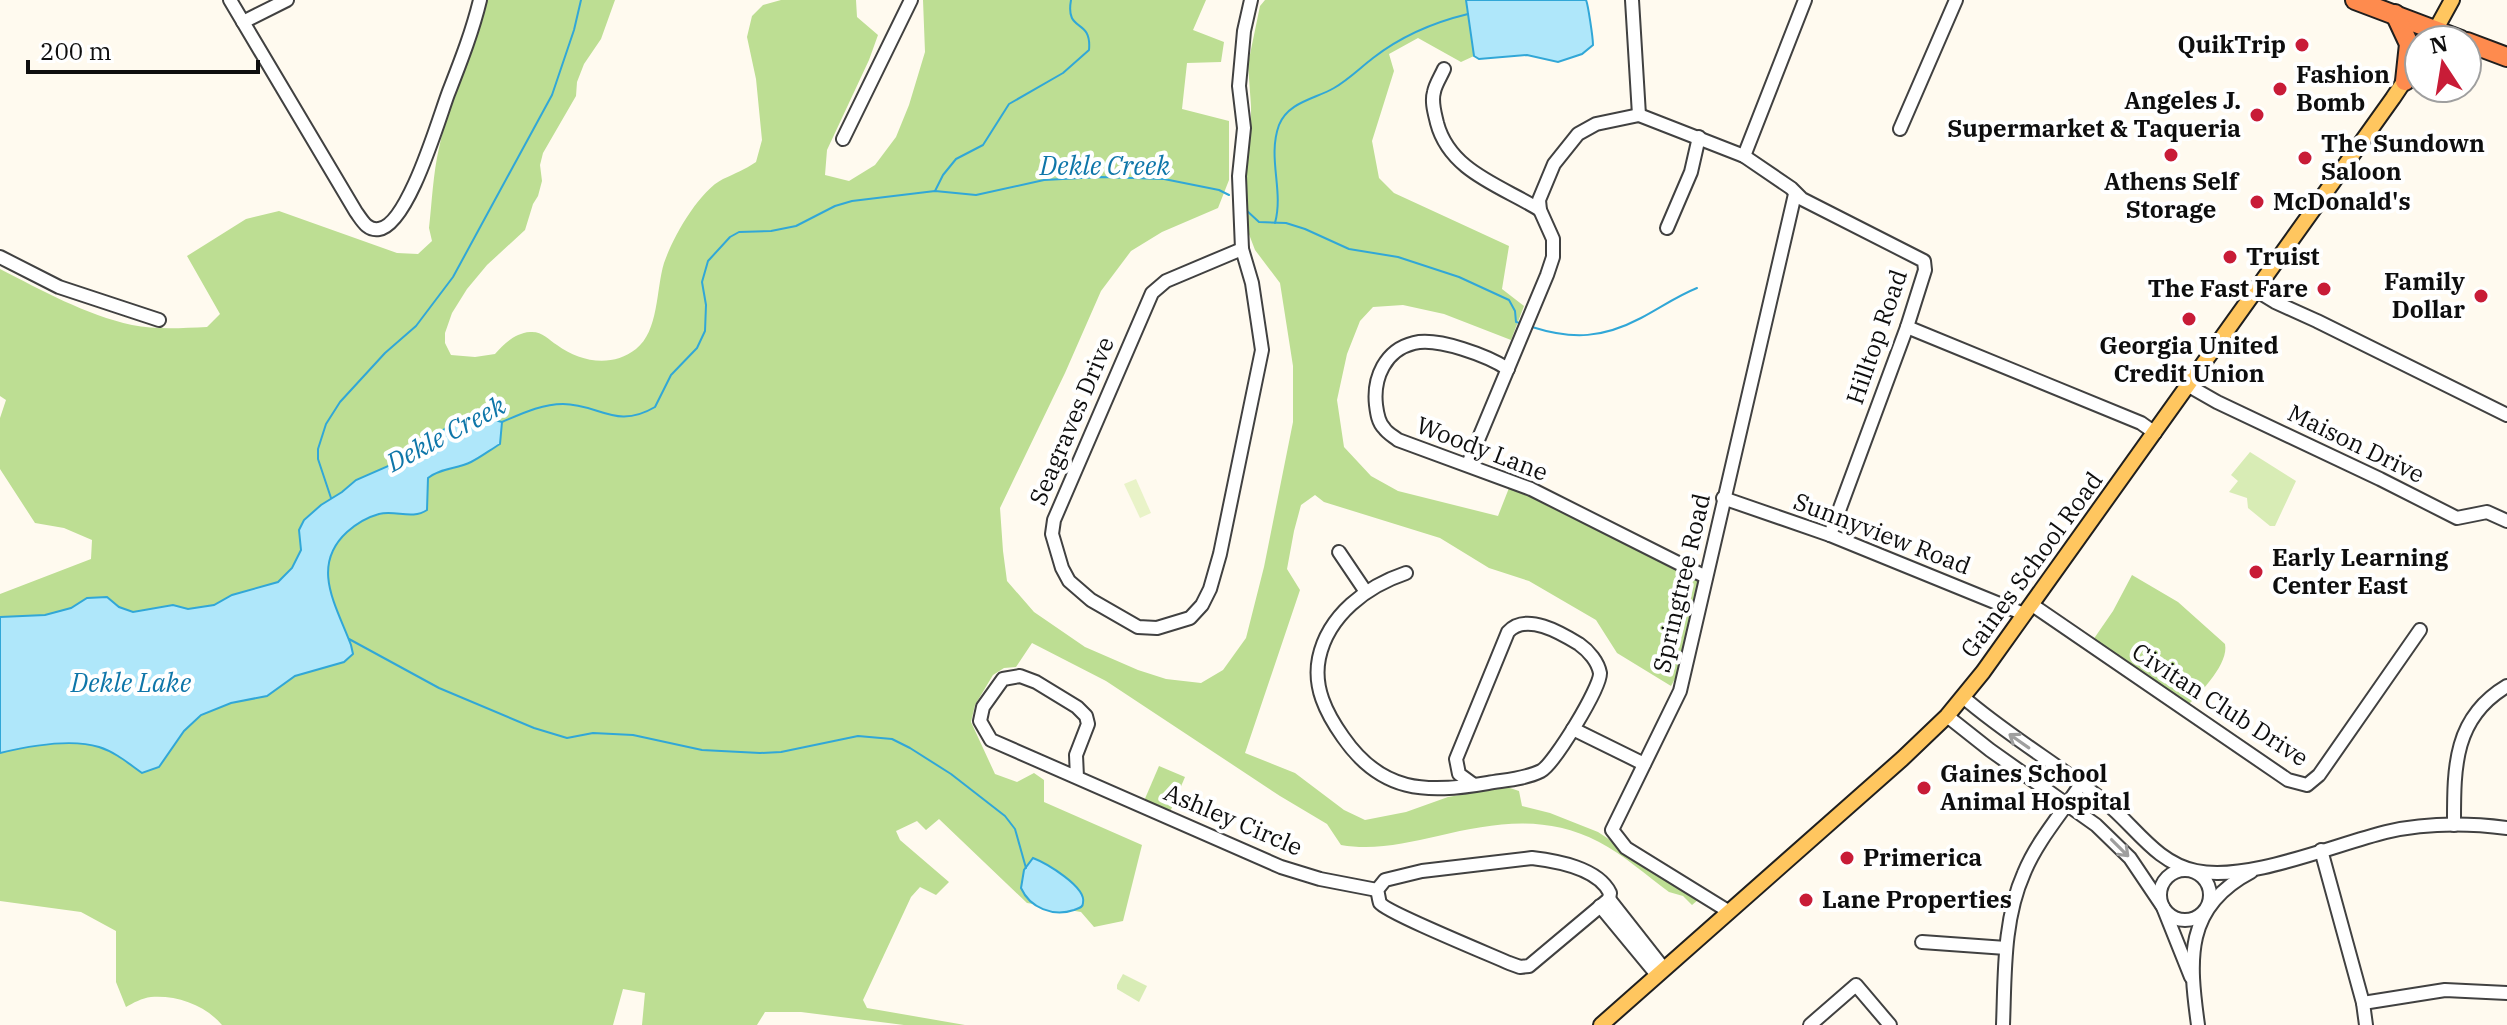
<svg xmlns="http://www.w3.org/2000/svg" width="2507" height="1025" viewBox="0 0 2507 1025" font-family="'IBM Plex Serif',serif">
<rect width="100%" height="100%" fill="#fffaef"/>
<g fill="#d8ecb5">
<path d="M2250,452L2296,481L2275,526H2270L2248,508L2247,498L2229,492L2238,481L2231,475Z"/>
<path d="M1123,974L1147,986L1139,1002L1117,989V985Z"/>
</g>
<g fill="#bdde93">
<path d="M486,0H615L601,39L584,64L577,82L576,96L543,153L540,165L542,181L538,196L533,204L525,230L487,265L467,289L452,313L445,333V343L451,355L475,357L495,354C504,344 515,333 530,332C542,331 548,339 557,345C580,362 612,368 636,349C659,331 656,289 664,263C673,237 699,191 723,179C736,173 744,170 756,162L762,140L756,79L747,37L752,16L763,5L781,0H856L857,17L878,35L869,60L827,150L825,175L849,181L875,165L896,137L909,105L925,52L923,0H1206L1193,30L1224,42L1221,62L1187,63L1182,109L1229,121V180L1218,208L1162,232L1131,251L1101,291L1065,373L1000,508L1003,551L1007,581L1034,612L1085,647L1138,670L1166,679L1201,683L1223,670L1246,638L1264,567L1293,422V366L1280,283L1255,250L1247,229L1245,171L1251,129V106L1248,64L1260,6L1265,0H1466L1474,56L1461,62L1418,38L1389,54L1394,71L1372,141L1379,178L1394,193L1509,246L1502,289L1524,306L1511,340L1444,314L1403,305L1373,307L1360,321L1347,354L1337,400L1344,447L1371,476L1398,491L1498,516L1509,488L1546,502L1698,580L1681,668L1671,686L1617,653L1596,620L1529,581L1489,568L1440,538L1324,502L1315,495L1301,505L1294,531L1287,569L1300,590L1245,753L1295,773L1344,810L1365,820L1406,812L1448,797L1507,787L1519,791L1522,806L1550,813L1598,832L1699,899L1692,905L1683,896L1669,892C1647,876 1624,855 1599,842C1544,814 1495,823 1438,836C1406,843 1374,851 1341,845L1327,824L1280,796L1106,681L1032,643L1016,667L1004,668L993,675L975,705L971,722L995,774L1017,782L1034,773L1044,780V802L1142,845L1123,921L1094,927L1081,912L1027,903L939,819L926,830L917,821L896,831L900,840L949,882L936,895L920,887L911,897L863,1000L867,1008L965,1025H904L801,1012H765L757,1025H642L645,993L623,989L613,1025H222C205,1005 177,995 151,997C142,998 133,1003 126,1007L116,982V931L81,912L0,901V753C29,746 70,738 99,747C115,752 129,763 142,773L159,767L184,731L201,715L231,703L267,696L295,676L344,662L353,654L351,645C338,608 310,567 345,534C354,525 365,518 378,515C395,510 411,520 427,510C429,501 423,487 427,479C433,468 448,472 456,467C472,455 487,437 502,423L484,417L447,427L409,457L356,480L342,492L321,505L299,530L301,550L292,568L278,582L232,595L214,605L188,609L173,605L133,612L119,607L107,598H87L71,608L45,615L0,617V594L91,559L92,540L64,528L35,523L0,469V418L6,400L0,396V269C41,290 86,315 132,325C156,330 182,328 207,327L220,314L187,256L246,219L279,211L397,253L418,254L432,241L429,228C432,202 433,174 439,148C450,97 476,51 486,0Z"/>
<path d="M2132,575L2178,602L2225,644C2229,663 2202,691 2189,704H2185L2093,640L2113,611Z"/>
<path d="M1159,766L1185,777L1170,812L1144,801Z"/>
</g>
<path fill="#e9f3c8" d="M1136,479L1151,513L1140,518L1124,484Z"/>
<g fill="#afe7fa" stroke="#31a7d7" stroke-width="2">
<path d="M1466,0H1586C1588,4 1593,38 1593,45L1582,54L1558,62L1527,55L1479,59L1474,56Z"/>
<path d="M484,417L502,422L500,444C490,450 481,457 471,462C457,469 440,468 428,478L427,510C412,520 396,510 379,514C368,517 356,524 347,532C310,566 336,605 351,645L353,654L344,662L295,676L267,696L231,703L201,715L184,731L159,767L142,773C128,763 115,752 99,747C70,738 29,746 0,753V617L45,615L71,608L87,598L107,597L119,607L133,612L173,605L188,609L214,605L232,595L278,582L292,568L301,550L299,530L304,520L321,505L342,492L356,480L409,457L447,427L465,419Z"/>
<path d="M1033,858C1046,863 1087,887 1083,903C1083,908 1078,908 1074,910C1053,917 1030,908 1021,888L1024,870Z"/>
</g>
<g fill="none" stroke-linecap="round" stroke-linejoin="round">
<g stroke="#31a7d7" stroke-width="2">
<path d="M935,191L943,175L956,159L983,145L1009,104L1063,73L1089,50C1092,17 1065,34 1071,0"/>
<path d="M1246,210L1259,222L1286,223L1305,229L1349,249L1398,257L1459,277L1509,300L1515,311L1516,322L1520,323"/>
<path d="M1275,223C1284,190 1267,158 1279,125C1288,102 1315,99 1334,88C1348,80 1360,68 1373,58C1400,37 1435,22 1468,14"/>
<path d="M1532,327C1573,340 1603,338 1641,318C1660,308 1677,296 1697,288"/>
<path d="M502,422C521,414 541,404 563,404C599,404 616,430 655,407L671,375L697,348L705,331L706,305L702,282L708,261L730,237L739,232L771,231L796,226L835,206L852,201L935,191L976,195L1044,180L1100,177L1164,179L1219,190L1229,195"/>
<path d="M331,498L318,459V449L326,424L340,402L385,353L416,326L453,277L552,95L574,30L581,0"/>
<path d="M349,639L439,688L534,728L567,738L593,733L633,735L702,750L760,753L781,752L858,736L892,739L910,748L951,774L1005,816L1015,829L1026,868"/>
</g>
<defs>
<g id="minor">
<path d="M230,0L356,212C362,220 367,231 379,229C408,225 438,121 448,94C460,63 472,33 480,0"/>
<path d="M1632,0L1639,115"/>
<path d="M243,22L287,0"/>
<path d="M1444,69C1441,76 1435,85 1434,92C1431,102 1435,114 1437,123C1450,172 1502,186 1540,210"/>
<path d="M1900,129L1956,0"/>
<path d="M843,139L911,0"/>
<path d="M1744,156L1805,0"/>
<path d="M1667,228L1691,172L1699,137"/>
<path d="M1242,249L1252,283L1262,350L1220,554L1210,589L1202,605L1190,618L1157,628L1138,627L1091,600L1069,581L1062,568L1052,534L1054,520L1152,293L1166,281Z"/>
<path d="M1242,249L1239,176L1244,128L1239,86L1244,31L1251,0"/>
<path d="M0,257L59,287L159,320"/>
<path d="M2257,291L2275,302L2317,321L2507,415"/>
<path d="M1907,327L2141,423L2155,433"/>
<path d="M1508,369C1488,356 1438,337 1414,343C1385,350 1373,378 1376,405C1377,413 1378,422 1384,428C1387,433 1393,436 1398,440L1531,489L1706,577"/>
<path d="M2189,386L2217,402L2380,479L2457,518L2487,512L2507,521"/>
<path d="M1468,464L1547,275L1553,257V239L1540,210L1539,200L1554,164L1578,134L1596,124L1639,115L1744,156L1791,188L1802,199L1924,261L1925,270L1907,327L1830,535"/>
<path d="M1723,498L1830,535L2024,614"/>
<path d="M1339,552L1366,592"/>
<path d="M1406,573C1367,586 1328,615 1319,658C1313,687 1326,713 1343,737C1381,792 1425,794 1488,783C1505,780 1525,779 1541,771C1554,764 1601,687 1600,673C1598,662 1589,651 1579,644C1561,633 1526,612 1508,632L1456,759L1459,774L1474,785"/>
<path d="M2031,604L2288,780L2307,785L2319,775L2420,630"/>
<path d="M1963,697C2008,736 2059,765 2105,802C2135,826 2156,863 2196,871C2248,882 2333,845 2386,832C2425,823 2467,823 2507,828"/>
<path d="M1947,716L1990,750L2096,825L2130,858L2163,907L2191,977"/>
<path d="M1573,729L1644,764"/>
<path d="M1077,777L1076,755L1088,724L1086,716L1077,707L1036,682L1020,676L1003,679L983,707L980,721L991,740L1281,867L1320,879L1377,890"/>
<path d="M2454,825C2454,768 2453,718 2507,686"/>
<path d="M2321,850L2363,1003L2366,1025"/>
<path d="M1532,858C1557,861 1598,868 1610,893L1609,899L1529,966L1520,967L1509,963C1491,955 1386,912 1380,903C1379,901 1378,892 1377,890L1385,880L1422,871Z"/>
<circle cx="2185" cy="895" r="25"/>
<path d="M1609,899L1664,969"/>
<path d="M1600,906L1657,975"/>
<path d="M1728,911L1626,848L1612,830L1680,691L1795,194"/>
<path d="M1922,942L2006,948"/>
<path d="M2363,1003L2445,990L2507,993"/>
<path d="M1810,1025L1856,985L1890,1025"/>
<path d="M2003,1025C2005,974 2003,920 2024,873C2037,841 2062,813 2081,784"/>
<path d="M2198,1025C2189,960 2184,907 2251,872"/>
</g>
<g id="major">
<path d="M2430,40L2452,0"/>
<path d="M1601,1025L1902,759L1947,716L1983,672L2393,98L2419,59"/>
</g>
<g id="highway">
<path d="M2355,0L2461,40"/>
<path d="M2395,14L2409,44L2405,81"/>
<path d="M2467,42L2507,57"/>
</g>
</defs>
<use href="#minor" stroke="#414141" stroke-width="16"/>
<use href="#major" stroke="#1f1f1f" stroke-width="18"/>
<use href="#highway" stroke="#1f1f1f" stroke-width="22"/>
<use href="#minor" stroke="#fff" stroke-width="12"/>
<use href="#major" stroke="#ffc65f" stroke-width="14"/>
<use href="#highway" stroke="#fe8b4e" stroke-width="18"/>
</g>
<defs><path id="oneway-shaft" d="M-6 0H5M1.5-3L5.5 0L1.5 3" fill="none" stroke-width="1.6" stroke-linecap="round" stroke-linejoin="round" transform="scale(2)"/></defs>
<g stroke="#9f9f9f">
<use href="#oneway-shaft" transform="translate(2019 741) rotate(-145)"/>
<use href="#oneway-shaft" transform="translate(2120 848) rotate(45)"/>
</g>
<g fill="#c81c37" stroke="#fff" stroke-width="3">
<circle cx="2302" cy="45" r="8"/>
<circle cx="2280" cy="89" r="8"/>
<circle cx="2257" cy="115" r="8"/>
<circle cx="2171" cy="155" r="8"/>
<circle cx="2305" cy="158" r="8"/>
<circle cx="2257" cy="202" r="8"/>
<circle cx="2230" cy="257" r="8"/>
<circle cx="2324" cy="289" r="8"/>
<circle cx="2481" cy="296" r="8"/>
<circle cx="2189" cy="319" r="8"/>
<circle cx="2256" cy="572" r="8"/>
<circle cx="1924" cy="788" r="8"/>
<circle cx="1847" cy="858" r="8"/>
<circle cx="1806" cy="900" r="8"/>
</g>
<g text-anchor="middle" stroke-width="8" stroke-linejoin="round" paint-order="stroke">
<g font-size="24" font-weight="bold" fill="#0e0e0e" stroke="#fff" text-anchor="start">
<text x="2286" y="53" text-anchor="end">QuikTrip</text>
<text x="2296" y="83">Fashion<tspan x="2296" dy="28">Bomb</tspan></text>
<text x="2241" y="109" text-anchor="end">Angeles J.<tspan x="2241" dy="28">Supermarket &amp; Taqueria</tspan></text>
<text x="2321" y="152">The Sundown<tspan x="2321" dy="28">Saloon</tspan></text>
<text x="2171" y="190" text-anchor="middle">Athens Self<tspan x="2171" dy="28">Storage</tspan></text>
<text x="2273" y="210">McDonald's</text>
<text x="2246" y="265">Truist</text>
<text x="2465" y="290" text-anchor="end">Family<tspan x="2465" dy="28">Dollar</tspan></text>
<text x="2308" y="297" text-anchor="end">The Fast Fare</text>
<text x="2189" y="354" text-anchor="middle">Georgia United<tspan x="2189" dy="28">Credit Union</tspan></text>
<text x="2272" y="566">Early Learning<tspan x="2272" dy="28">Center East</tspan></text>
<text x="1940" y="782">Gaines School<tspan x="1940" dy="28">Animal Hospital</tspan></text>
<text x="1863" y="866">Primerica</text>
<text x="1822" y="908">Lane Properties</text>
</g>
<g font-size="24" fill="#0e0e0e" stroke="#fff">
<text transform="translate(1877 337) rotate(-71)" y="8">Hilltop Road</text>
<text transform="translate(1072 421) rotate(-67)" y="8">Seagraves Drive</text>
<text transform="translate(2356 444) rotate(26)" y="8">Maison Drive</text>
<text transform="translate(1482 449) rotate(21)" y="8">Woody Lane</text>
<text transform="translate(1882 534) rotate(21)" y="8">Sunnyview Road</text>
<text transform="translate(2032 565) rotate(-54)" y="8">Gaines School Road</text>
<text transform="translate(1682 583) rotate(-77)" y="8">Springtree Road</text>
<text transform="translate(2220 705) rotate(33)" y="8">Civitan Club Drive</text>
<text transform="translate(1233 820) rotate(23)" y="8">Ashley Circle</text>
</g>
<g font-size="26" font-style="italic" fill="#0e76a9" stroke="#fff">
<text x="1105" y="175">Dekle Creek</text>
<text transform="translate(446 434) rotate(-28)" y="9">Dekle Creek</text>
<text x="131" y="692">Dekle Lake</text>
</g>
</g>
<g transform="translate(2443 64) rotate(348)"><circle r="38" fill="#ffffff" stroke="#9f9f9f" stroke-width="2"/>
<path d="M0-6L14 30L0 20L-14 30Z" fill="#c81c37"/>
<text y="-12" font-size="22" font-weight="bold" text-anchor="middle" fill="#0e0e0e">N</text>
</g>
<path d="M28 60v12h230v-12" fill="none" stroke="#0e0e0e" stroke-width="4"/>
<text x="40" y="60" font-size="24" fill="#0e0e0e" stroke="#ffffff" stroke-width="6" paint-order="stroke">200 m</text>
</svg>
